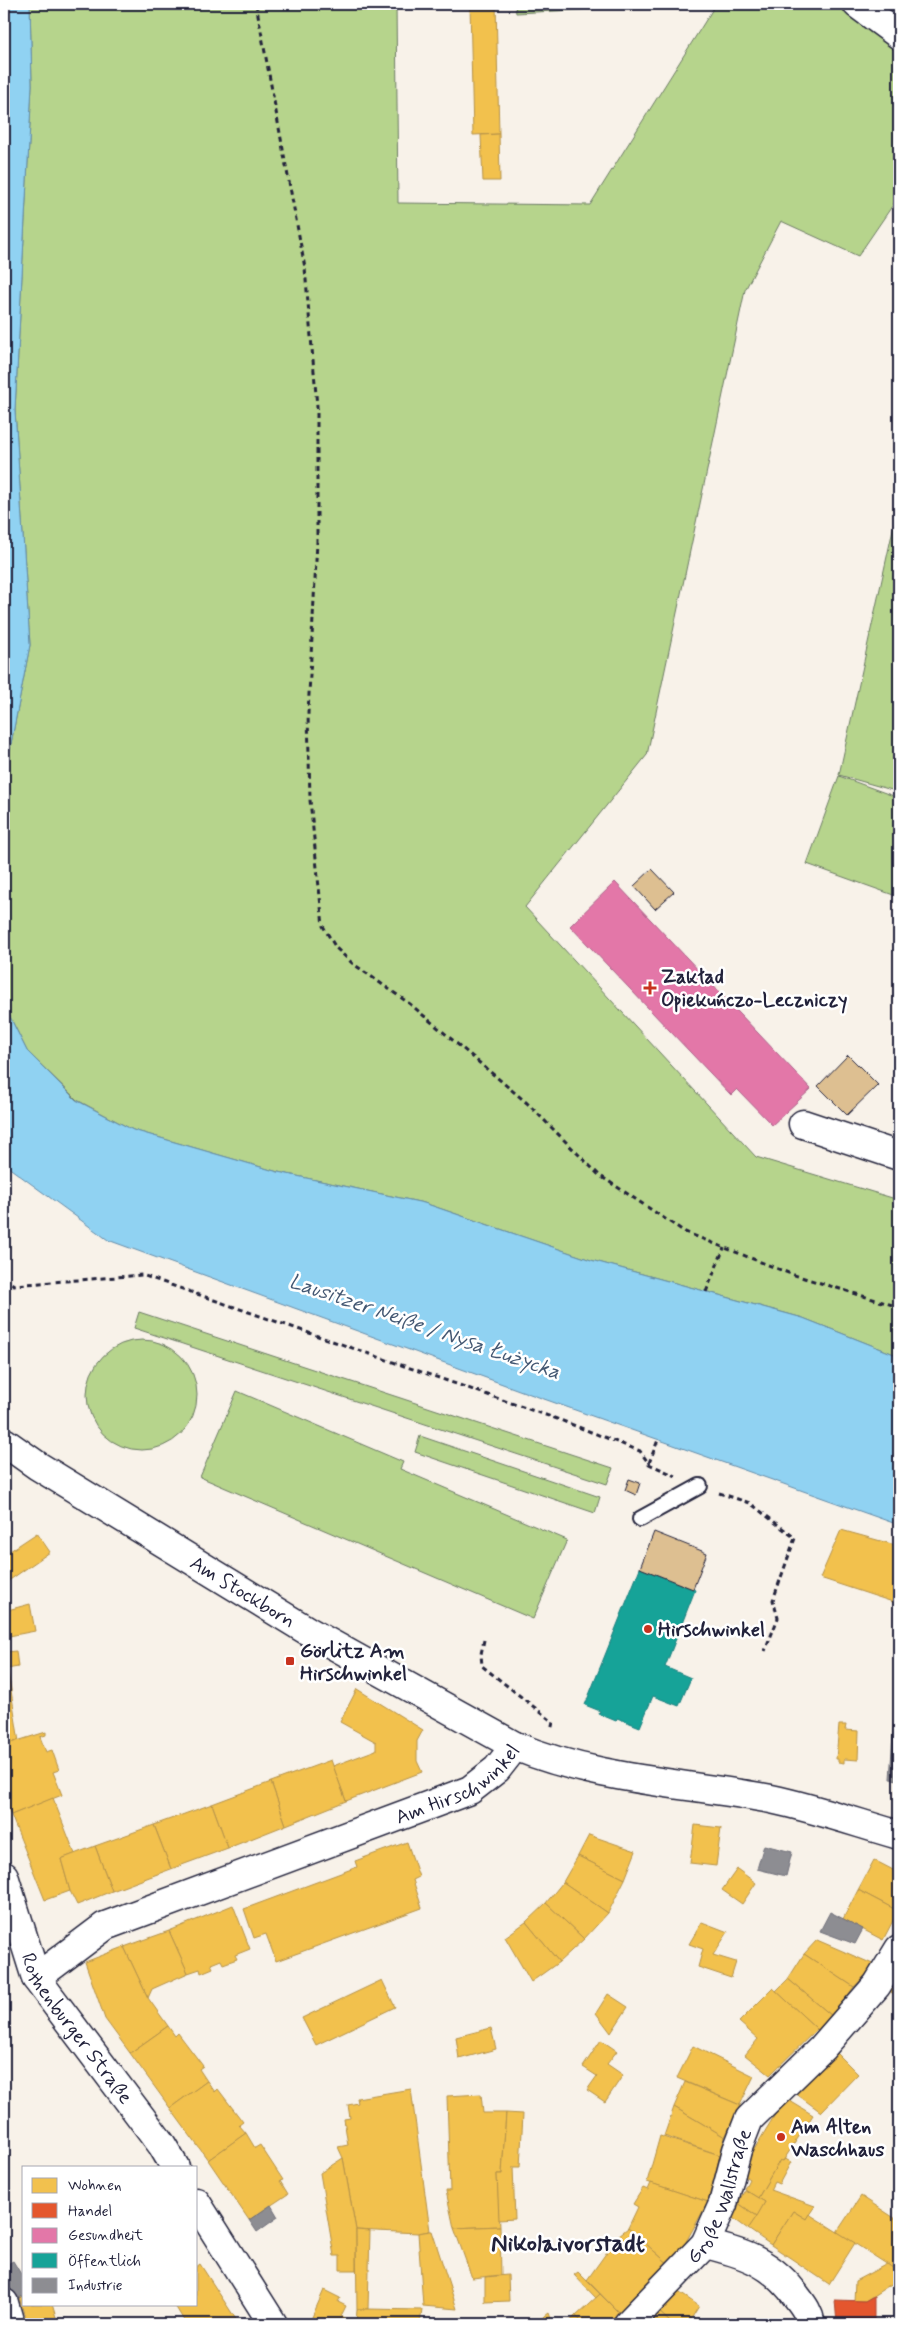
<svg xmlns="http://www.w3.org/2000/svg" width="903" height="2328" viewBox="0 0 903 2328" font-family="Mynerve,sans-serif">
<rect width="100%" height="100%" fill="#f8f2e9"/>
<filter id="ink" filterUnits="userSpaceOnUse"><feTurbulence type="fractalNoise" baseFrequency=".02" numOctaves="2"/><feDisplacementMap in="SourceGraphic" scale="10" xChannelSelector="R" yChannelSelector="G"/><feConvolveMatrix kernelMatrix="1 2 1 2 8 2 1 2 1" color-interpolation-filters="sRGB"/></filter>
<g filter="url(#ink)">
<g fill="#b6d48c" stroke="#6c7b64">
<path d="M30,4H396L398,203L590,205L716,4H851L899,50V196L858,256L781,221L745,290L647,755L525,907L756,1157L899,1200V1356L803,1318L591,1260L424,1203L278,1172L133,1130L77,1100L27,1051L4,1005V780L30,645L15,410L32,85Z"/>
<path d="M515,4H595L594,9L516,13Z"/>
<path d="M899,502V792L839,775Z"/>
<path d="M839,776L899,798V897L807,864Z"/>
<path d="M139,1312L613,1468L607,1484L134,1328Z"/>
<circle cx="142" cy="1395" r="55"/>
<path d="M237,1391L403,1462L400,1469L567,1540L533,1619L200,1477Z"/>
<path d="M420,1436L600,1497L595,1513L415,1452Z"/>
</g>
<g fill="#90d2f2" stroke="#648ca9">
<path d="M4,4H30L32,85L15,410L30,645L4,780Z"/>
<path d="M4,1005L27,1051L76,1100L133,1130L278,1172L424,1203L591,1260L803,1318L899,1356V1525L530,1394L108,1240L4,1164Z"/>
</g>
<g fill="#f2c14e" stroke="#b49148">
<path d="M470,4H496L499,134L473,135Z"/>
<path d="M499,134L500,181H483L481,135Z"/>
<path d="M841,1530L899,1546V1604L820,1578Z"/>
<path d="M37,1533L50,1552L4,1584V1555Z"/>
<path d="M30,1604L35,1631L4,1637V1611Z"/>
<path d="M4,1645L10,1684L4,1685Z"/>
<path d="M16,1651L18,1667L7,1669L5,1652Z"/>
<path d="M10,1684L19,1742L4,1745V1685Z"/>
<path d="M357,1689L423,1730L417,1741V1761L422,1772L346,1801L333,1766L376,1750V1742L340,1722Z"/>
<path d="M839,1725H846L845,1730L859,1731L858,1760L844,1759V1763L838,1762V1759H836Z"/>
<path d="M46,1732V1735L40,1737L46,1752L52,1750L59,1770L53,1772L62,1795L11,1815L4,1797V1745Z"/>
<path d="M331,1760L346,1801L286,1825L271,1782Z"/>
<path d="M271,1782L286,1825L228,1848L212,1804Z"/>
<path d="M53,1798L75,1854L61,1859L70,1891L45,1900L11,1815Z"/>
<path d="M212,1804L228,1848L171,1869L154,1825Z"/>
<path d="M154,1825L171,1869L112,1891L95,1846Z"/>
<path d="M695,1825L721,1828L716,1866L690,1863Z"/>
<path d="M589,1835L636,1851L625,1879L578,1856Z"/>
<path d="M407,1842L419,1877L413,1880L422,1908L276,1961L266,1934L254,1938L244,1909L357,1867L355,1861Z"/>
<path d="M95,1846L112,1891L77,1905L70,1891L61,1859Z"/>
<path d="M578,1856L625,1879L608,1913L563,1882Z"/>
<path d="M874,1860L899,1873L898,1911L858,1890Z"/>
<path d="M737,1869L756,1883L742,1904L722,1890Z"/>
<path d="M563,1882L608,1913L584,1939L546,1903Z"/>
<path d="M858,1890L898,1911L883,1940L843,1919Z"/>
<path d="M546,1903L584,1939L559,1962L526,1922Z"/>
<path d="M233,1905L250,1949L235,1955L237,1959L223,1964L221,1960L211,1964L213,1968L201,1973L200,1969L188,1973L169,1931Z"/>
<path d="M526,1922L559,1962L531,1982L505,1937Z"/>
<path d="M702,1922L728,1932L713,1955L736,1962L731,1978L698,1967L703,1949L689,1944Z"/>
<path d="M169,1931L188,1973L152,1989L148,1998L124,1947Z"/>
<path d="M817,1940L875,1965L854,1987L804,1954Z"/>
<path d="M124,1947L148,1998L168,2026L130,2053L105,2019L85,1962Z"/>
<path d="M804,1954L854,1987L832,2016L788,1979Z"/>
<path d="M899,1959V1997L880,1985Z"/>
<path d="M788,1979L832,2016L818,2030L776,1991Z"/>
<path d="M382,1980L395,2007L316,2045L302,2018Z"/>
<path d="M773,1988L817,2029L770,2075L745,2055L758,2039L739,2022Z"/>
<path d="M608,1994L628,2007L611,2033L596,2013Z"/>
<path d="M168,2026L175,2036L178,2033L203,2066L199,2069L207,2081L170,2108L130,2053Z"/>
<path d="M491,2028L496,2049L459,2059L456,2037Z"/>
<path d="M601,2040L617,2051L607,2064L623,2075L605,2102L587,2090L597,2076L583,2067Z"/>
<path d="M693,2046L754,2076L740,2105L677,2078Z"/>
<path d="M833,2049L858,2074L821,2112L791,2090Z"/>
<path d="M207,2081L215,2092L218,2089L243,2122L239,2125L246,2133L208,2160L170,2108Z"/>
<path d="M685,2082L740,2105L725,2137L674,2107Z"/>
<path d="M411,2089L430,2231L418,2233L356,2230L343,2158L338,2147L348,2145L344,2119L350,2118L348,2105L358,2103L357,2098Z"/>
<path d="M481,2094L483,2113H506L502,2174H497L500,2226L454,2228L446,2191H450L447,2096Z"/>
<path d="M785,2098L813,2115L783,2161L780,2160L758,2198L744,2189L749,2179L740,2173Z"/>
<path d="M674,2107L725,2137L720,2155L664,2136Z"/>
<path d="M506,2113L523,2114L520,2167H513L515,2219L499,2220L497,2174H502Z"/>
<path d="M246,2133L255,2148L260,2145L283,2180L280,2181L288,2194L249,2220L208,2160Z"/>
<path d="M660,2136L720,2155L708,2202L647,2182Z"/>
<path d="M343,2158L356,2230V2270H340V2256H334L320,2173Z"/>
<path d="M785,2159L791,2162L779,2184L774,2182L770,2190L815,2206L806,2219L793,2211L771,2245L748,2229L765,2202L758,2198L780,2160L783,2161Z"/>
<path d="M651,2183L708,2202L672,2267L628,2228L638,2207L633,2204L643,2188L648,2190Z"/>
<path d="M745,2190L765,2202L757,2216L738,2203Z"/>
<path d="M861,2196L899,2221V2272L837,2232Z"/>
<path d="M738,2203L757,2216L748,2229L730,2216Z"/>
<path d="M793,2211L806,2219L809,2214L855,2243L829,2284L771,2245Z"/>
<path d="M500,2226L501,2275L472,2278L454,2228Z"/>
<path d="M628,2228L672,2267L622,2316L587,2280L619,2235Z"/>
<path d="M356,2230L370,2231L368,2309H357Z"/>
<path d="M430,2231H432L457,2309L423,2306L418,2233Z"/>
<path d="M200,2264L239,2324H186L174,2304H196V2267Z"/>
<path d="M887,2264L899,2272V2279L865,2301H854L855,2281Z"/>
<path d="M578,2272L600,2294L596,2298L574,2275Z"/>
<path d="M508,2275L509,2301L485,2302V2277Z"/>
<path d="M674,2289L699,2306L688,2324H672L655,2308Z"/>
<path d="M324,2290L340,2298L338,2302L346,2306L341,2316L356,2324H309Z"/>
<path d="M600,2294L622,2316L614,2324H584L576,2316Z"/>
<path d="M24,2296V2304H52L58,2324H27L19,2297Z"/>
<path d="M655,2308L672,2324H641Z"/>
<path d="M357,2309H368L422,2310L420,2324H356Z"/>
<path d="M549,2313L553,2324H540L538,2321Z"/>
<path d="M576,2315V2316L584,2324H568Z"/>
</g>
<path fill="#e4572e" stroke="#aa4732" d="M874,2296V2324H837L835,2300L865,2301Z"/>
<path fill="#e377a8" stroke="#a95e87" d="M615,882L811,1089L772,1125L737,1089L731,1095L570,926Z"/>
<path fill="#17a398" stroke="#1a7c7c" d="M640,1568L695,1590L665,1667L691,1678L679,1706L653,1696L640,1727L617,1718L616,1721L599,1714L600,1711L585,1705Z"/>
<g fill="#8d8d92" stroke="#6d6d78">
<path d="M896,1689H899V1780L890,1779Z"/>
<path d="M764,1845L792,1852L786,1876L757,1869Z"/>
<path d="M830,1912L863,1929L855,1944L820,1931Z"/>
<path d="M271,2205L278,2217L257,2232L249,2220Z"/>
<path d="M13,2261L24,2279V2296L15,2299L4,2273V2266Z"/>
</g>
<g fill="#ddbf91" stroke="#22223b">
<path d="M652,869L674,892L655,909L634,886Z"/>
<path d="M848,1055L878,1085L847,1115L818,1086Z"/>
<path d="M629,1479L640,1483L636,1495L625,1490Z"/>
<path d="M654,1532L707,1553L693,1589L640,1568Z"/>
</g>
<g fill="none" stroke-linecap="round" stroke-linejoin="round">
<defs>
<path id="lane" d="M640,1519L700,1486"/>
<g id="street">
<path d="M803,1124L899,1156"/>
<path id="s1" d="M4,1876L36,1978L162,2145L175,2167"/>
<path id="s2" d="M36,1978L105,1926L470,1790L497,1769L515,1746"/>
<path d="M196,2202L273,2324"/>
<path d="M705,2244C744,2253 773,2263 797,2297C804,2306 809,2313 811,2324"/>
<path d="M4,2303L10,2324"/>
<path id="s3" d="M628,2324L705,2244L723,2204L737,2150L749,2119L822,2048L877,1985L899,1949"/>
</g>
<g id="secondary">
<path d="M857,4L899,35"/>
<path id="s4" d="M4,1442L38,1466L308,1631L515,1746C596,1780 686,1783 771,1799C814,1808 857,1823 899,1835"/>
</g>
</defs>
<use href="#lane" stroke="#22223b" stroke-width="18"/>
<use href="#street" stroke="#22223b" stroke-width="31"/>
<use href="#secondary" stroke="#22223b" stroke-width="31"/>
<g stroke="#22223b" stroke-width="3" stroke-dasharray="5 4" stroke-linecap="butt">
<path d="M256,4L305,268L317,406V542L308,713L310,800L323,926L336,948L352,963L410,1004L527,1103L599,1175L685,1232L791,1274L899,1307"/>
<path d="M4,1278L14,1285L142,1275L560,1420L640,1451L649,1464L676,1476"/>
<path d="M706,1292L724,1248"/>
<path d="M649,1463L658,1440"/>
<path d="M719,1493L750,1503L795,1538L773,1600L778,1618L765,1651"/>
<path d="M484,1640L481,1654L482,1666L553,1722L551,1731"/>
</g>
<use href="#lane" stroke="#fff" stroke-width="14"/>
<use href="#street" stroke="#fff" stroke-width="28"/>
<use href="#secondary" stroke="#fff" stroke-width="28"/>
</g>
</g>
<g fill="#c8321e" stroke="#fff" stroke-width="2">
<path d="M647.5 980.5h5v5h5v5h-5v5h-5v-5h-5v-5h5z"/>
<circle cx="648" cy="1629" r="5"/>
<rect x="285" y="1656" width="10" height="10" rx="2.5"/>
<circle cx="781" cy="2137" r="5"/>
</g>
<g text-anchor="middle" stroke-width="5" stroke-linejoin="round" paint-order="stroke">
<g font-size="20" font-weight="bold" fill="#22223b" stroke="#fff" text-anchor="start">
<text x="661" y="983">Zakład<tspan x="661" dy="23">Opiekuńczo-Leczniczy</tspan></text>
<text x="658" y="1636">Hirschwinkel</text>
<text x="300" y="1657">Görlitz Am<tspan x="300" dy="23">Hirschwinkel</tspan></text>
<text x="791" y="2133">Am Alten<tspan x="791" dy="23">Waschhaus</tspan></text>
</g>
<g font-size="20" fill="#22223b" stroke="#fff">
<text dy="7" stroke="none"><textPath href="#s4" startOffset="282">Am Stockborn</textPath></text>
<text dy="7" stroke="none"><textPath href="#s2" startOffset="468">Am Hirschwinkel</textPath></text>
<text dy="7" stroke="none"><textPath href="#s1" startOffset="171">Rothenburger Straße</textPath></text>
<text dy="7" stroke="none"><textPath href="#s3" startOffset="161">Große Wallstraße</textPath></text>
</g>
<g font-size="21" font-style="italic" fill="#435772" stroke="#fff">
<text transform="translate(425 1326) rotate(19)" y="7">Lausitzer Neiße / Nysa Łużycka</text>
</g>
<g font-size="25" font-weight="bold" fill="#22223b" stroke="#fff">
<text x="568" y="2251">Nikolaivorstadt</text>
</g>
</g>
<rect width="903" height="2328" fill="none" stroke="#fff" stroke-width="20"/>
<rect x="10" y="10" width="883" height="2308" fill="none" stroke="#22223b" stroke-width="2" filter="url(#ink)"/>
<rect x="22" y="2166" width="175" height="140" fill="#ffffff" stroke="#a7a7b1"/>
<rect x="32" y="2178" width="25" height="15" fill="#f2c14e" stroke="#a7a7b1"/>
<text x="68" y="2190" font-size="15" fill="#22223b">Wohnen</text>
<rect x="32" y="2203" width="25" height="15" fill="#e4572e" stroke="#a7a7b1"/>
<text x="68" y="2216" font-size="15" fill="#22223b">Handel</text>
<rect x="32" y="2228" width="25" height="15" fill="#e377a8" stroke="#a7a7b1"/>
<text x="68" y="2240" font-size="15" fill="#22223b">Gesundheit</text>
<rect x="32" y="2253" width="25" height="15" fill="#17a398" stroke="#a7a7b1"/>
<text x="68" y="2266" font-size="15" fill="#22223b">Öffentlich</text>
<rect x="32" y="2278" width="25" height="15" fill="#8d8d92" stroke="#a7a7b1"/>
<text x="68" y="2290" font-size="15" fill="#22223b">Industrie</text>
</svg>
